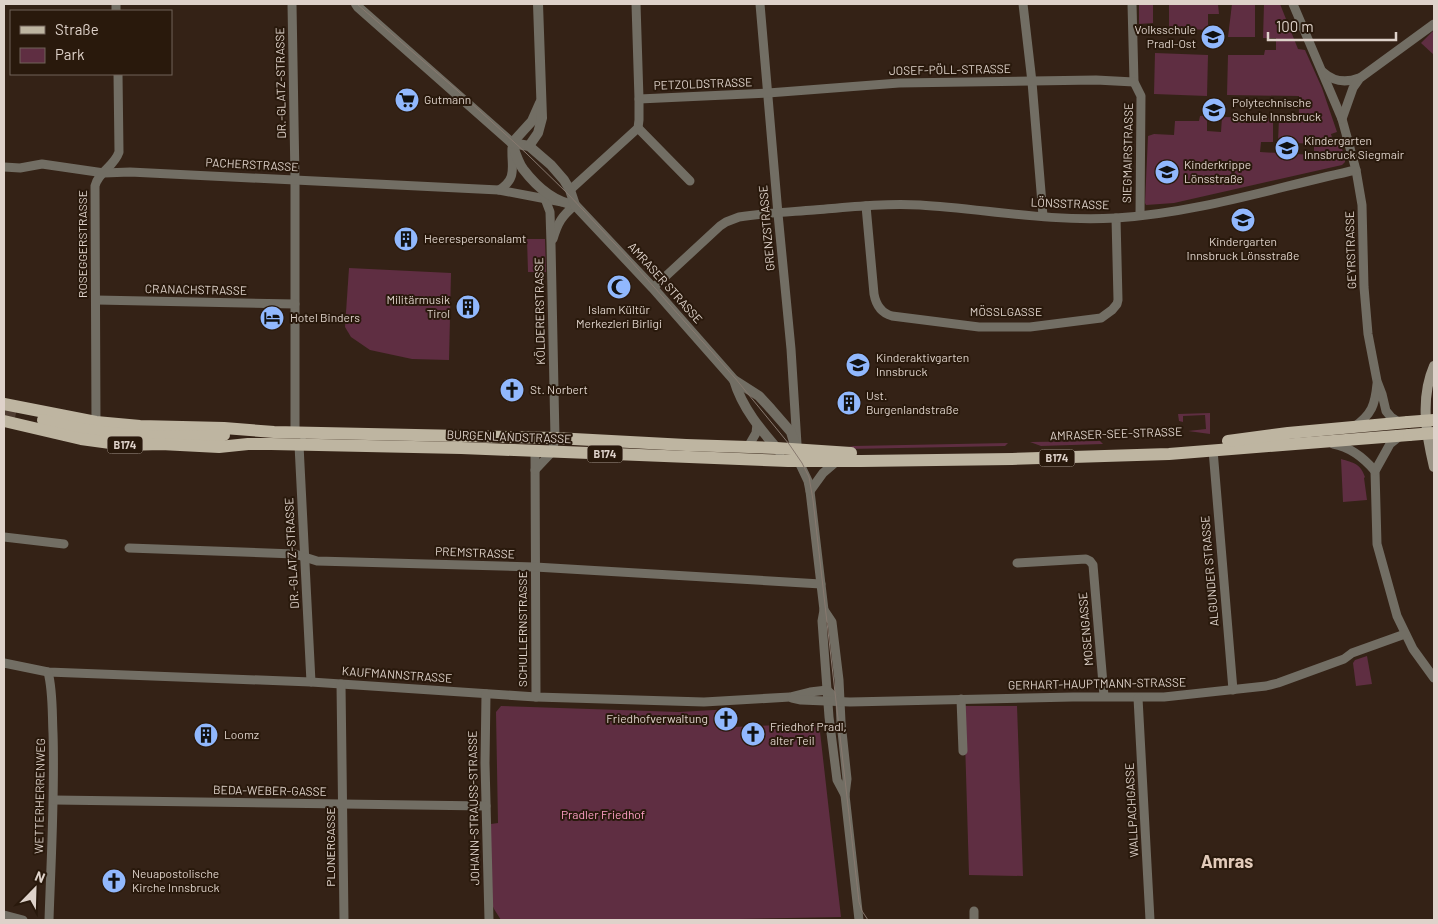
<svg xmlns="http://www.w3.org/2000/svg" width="1438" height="924" viewBox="0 0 1438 924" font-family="Barlow,sans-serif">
<rect width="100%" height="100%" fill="#342216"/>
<g fill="#5f2e42">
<path d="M1139,4H1153V23L1139,24Z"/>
<path d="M1169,4H1218L1219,14H1208V30L1169,28Z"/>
<path d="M1232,4H1255V37H1228Z"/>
<path d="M1264,4H1280L1298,49L1305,50L1322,88L1337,132L1331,134L1333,141L1339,140L1345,158V162L1342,165L1174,203L1146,205L1145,203L1148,136L1154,134L1174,135L1175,121H1199L1200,116L1207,115V131L1221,132L1222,117L1273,118V142H1261L1260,152L1314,155V144L1278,142L1279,118H1299V96L1227,95L1228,55H1264L1265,50H1276V38H1263Z"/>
<path d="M1434,30V55L1421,43Z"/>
<path d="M1155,53L1208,55L1207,96L1154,94Z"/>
<path d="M527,239H545L546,272H528Z"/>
<path d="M349,268L451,273L449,360L412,359L370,350L351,337L345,327Z"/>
<path d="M1210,413V434L1188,431L1206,429L1205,415L1183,416V422L1179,421L1178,414Z"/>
<path d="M1100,441L1103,444L1041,446L1030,442Z"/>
<path d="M1008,443L1005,446L847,449L849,447L853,446Z"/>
<path d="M1341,459C1354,463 1360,463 1365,477L1364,478L1367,500L1343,502Z"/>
<path d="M1367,656L1372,684L1356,686L1353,663L1355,660Z"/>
<path d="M501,706L679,712L732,709L733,727L819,723L841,917L688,920H501L494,909L489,897L491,824L498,823L496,712Z"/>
<path d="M964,706H1017L1023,876L969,875Z"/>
</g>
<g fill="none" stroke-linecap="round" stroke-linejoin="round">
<path stroke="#4e3c31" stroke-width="12" stroke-dasharray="12 6" stroke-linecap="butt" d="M4,412L17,415"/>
<g stroke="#726e64" stroke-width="9">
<path d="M116,4V11"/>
<path d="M292,4L295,179V432"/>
<path d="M760,4L778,214L791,349L797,444"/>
<path d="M1023,4L1032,82L1043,216"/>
<path d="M1132,4L1134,82L1141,96L1140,215"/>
<path d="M1293,4L1342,119L1356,170L1362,205L1364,287L1368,334L1377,381L1382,394L1386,411L1391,417L1400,423"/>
<path d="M1323,72C1334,82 1346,83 1359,78"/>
<path d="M639,99L768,93L899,83L1096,80L1134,82"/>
<path d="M1342,119L1353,88L1360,78L1434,24"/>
<path d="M638,128L690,181"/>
<path d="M4,167L20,168L42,164L104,173L130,172L499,190L562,202"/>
<path d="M499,190C518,178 511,167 512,148"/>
<path d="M570,190L638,128L639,120V99L636,4"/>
<path d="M866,206L874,294C876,305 881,313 892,316L979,327H1030L1101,318L1112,310L1117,304L1118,300L1116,218"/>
<path d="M553,239C558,222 562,216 575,205"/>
<path d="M653,288L720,226L726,222L739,217C764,213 789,212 814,210C849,207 885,203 920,205C985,209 1050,222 1116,218C1197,213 1277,187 1356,170"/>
<path d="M96,300L295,304"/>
<path d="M96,422L95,186C98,172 114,167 119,152L118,74"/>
<path d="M1354,427C1372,414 1375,405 1377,384"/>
<path d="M1400,436L1390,444L1375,471L1377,544L1397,616L1413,649L1434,678"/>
<path d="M303,442L299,445L311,682"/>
<path d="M1333,444C1350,447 1364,458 1375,471"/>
<path d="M748,447L756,433L757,424"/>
<path d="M1213,450L1233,690"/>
<path d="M535,451L536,697"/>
<path d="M799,462L808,481L810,491L824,610L822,621L829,717L837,780L845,795"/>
<path d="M535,470L552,452L555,438L551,244L550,212L544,196"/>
<path d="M810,491L823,473L837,461"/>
<path d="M4,537L64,544"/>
<path d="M129,548L295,554L317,561L535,567L821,584"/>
<path d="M1017,563L1086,559L1090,561L1093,565L1104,696"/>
<path d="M824,610L832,622L839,680L841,722L847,779L845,795L859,920"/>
<path d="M4,663L48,672L311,682L536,697L704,702L790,697L810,692L827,690L840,702"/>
<path d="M48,672C53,691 52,713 53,733C55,795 51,858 49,920"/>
<path d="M341,684L344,920"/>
<path d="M486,694L485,763L489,920"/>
<path d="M792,698L801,700L850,702L1073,697H1164L1266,686L1278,683L1344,659L1352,653L1405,634"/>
<path d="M1138,698L1150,920"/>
<path d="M961,699L963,751"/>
<path d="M54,800L486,806"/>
<path d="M974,911V920"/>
<path d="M4,915L23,920"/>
</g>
<g stroke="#726e64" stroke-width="10">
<path d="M356,4L358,7L512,143C515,152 518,162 523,169C536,186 554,202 575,205"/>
<path d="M512,143L529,146L551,165L564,180L570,190L575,205L653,288L734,380L759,396L771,409L791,432L798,455"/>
<path d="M512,143L532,121L540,103"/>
<path d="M529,146L538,133L542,118L538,4"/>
<path d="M734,380C742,408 761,430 780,452"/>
</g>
<path stroke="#9c9687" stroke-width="10" d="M1434,366C1420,398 1426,434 1434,467"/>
<g stroke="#beb5a1" stroke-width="12">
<path d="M4,404L96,422L140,426L224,428L274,432L555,438L686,445L776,448L851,453"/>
<path d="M43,420C58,424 73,428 88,430C133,437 179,439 224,435"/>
<path d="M4,421L81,439L125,445L161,444L219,447L248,444H271L461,448L788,461H861L1012,459L1169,454L1409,435"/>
<path d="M1228,441L1288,433L1408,422"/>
</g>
<path stroke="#88796f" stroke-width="1" d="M357,4L458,91L526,153L568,194L630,260L735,378L789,444L802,463L809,477L813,500L859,902L862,911L868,920"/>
<g stroke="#beb5a1" stroke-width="12">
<path d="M1408,422L1434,420"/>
<path d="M1409,435L1434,433"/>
</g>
</g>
<defs>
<symbol id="school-disc" viewBox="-11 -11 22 22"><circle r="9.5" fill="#91b8fd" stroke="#29190c"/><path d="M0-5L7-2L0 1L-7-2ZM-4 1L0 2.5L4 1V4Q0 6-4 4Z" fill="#111"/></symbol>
<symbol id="supermarket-disc" viewBox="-11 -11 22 22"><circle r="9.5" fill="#91b8fd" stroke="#29190c"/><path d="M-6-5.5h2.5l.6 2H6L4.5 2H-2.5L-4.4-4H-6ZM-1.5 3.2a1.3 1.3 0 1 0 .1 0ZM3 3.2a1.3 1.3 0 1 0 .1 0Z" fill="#111"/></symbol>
<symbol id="building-disc" viewBox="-11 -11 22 22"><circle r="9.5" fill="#91b8fd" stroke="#29190c"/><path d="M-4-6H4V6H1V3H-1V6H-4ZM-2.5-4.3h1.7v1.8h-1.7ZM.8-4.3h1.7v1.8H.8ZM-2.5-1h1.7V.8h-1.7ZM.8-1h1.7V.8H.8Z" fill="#111"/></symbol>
<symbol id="mosque-disc" viewBox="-11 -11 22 22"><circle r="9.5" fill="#91b8fd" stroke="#29190c"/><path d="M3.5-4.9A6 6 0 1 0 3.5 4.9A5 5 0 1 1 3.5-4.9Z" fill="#111"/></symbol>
<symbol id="hotel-disc" viewBox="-11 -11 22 22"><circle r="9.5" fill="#91b8fd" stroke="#29190c"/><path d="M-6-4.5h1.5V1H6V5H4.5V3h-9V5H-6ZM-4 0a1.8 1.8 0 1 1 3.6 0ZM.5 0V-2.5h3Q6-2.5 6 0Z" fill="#111"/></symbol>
<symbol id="church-disc" viewBox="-11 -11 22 22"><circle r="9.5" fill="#91b8fd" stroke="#29190c"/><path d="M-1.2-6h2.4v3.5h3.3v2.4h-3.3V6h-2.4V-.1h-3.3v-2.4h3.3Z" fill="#111"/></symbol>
</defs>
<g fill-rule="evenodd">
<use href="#school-disc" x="1199" y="23" width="28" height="28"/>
<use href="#supermarket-disc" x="393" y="86" width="28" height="28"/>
<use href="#school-disc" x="1200" y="96" width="28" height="28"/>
<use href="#school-disc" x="1273" y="134" width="28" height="28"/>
<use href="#school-disc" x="1153" y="158" width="28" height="28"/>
<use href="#school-disc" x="1229" y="206" width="28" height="28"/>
<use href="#building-disc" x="392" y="225" width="28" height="28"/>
<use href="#mosque-disc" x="605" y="273" width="28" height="28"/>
<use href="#building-disc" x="454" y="293" width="28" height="28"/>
<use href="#hotel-disc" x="258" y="304" width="28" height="28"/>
<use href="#school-disc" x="844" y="351" width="28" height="28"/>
<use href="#church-disc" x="498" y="376" width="28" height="28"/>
<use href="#building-disc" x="835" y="389" width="28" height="28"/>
<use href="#church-disc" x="712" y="705" width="28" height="28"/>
<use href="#church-disc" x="739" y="720" width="28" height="28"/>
<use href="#building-disc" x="192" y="721" width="28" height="28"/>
<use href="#church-disc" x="100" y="867" width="28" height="28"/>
</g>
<g text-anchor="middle" stroke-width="4" stroke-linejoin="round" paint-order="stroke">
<g fill="#29190c" stroke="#a89a91" stroke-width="1">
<rect x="107.5" y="436.5" width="35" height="17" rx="4"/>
<rect x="587.5" y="445.5" width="35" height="17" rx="4"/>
<rect x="1039.5" y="449.5" width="35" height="17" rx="4"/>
</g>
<g font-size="11" font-weight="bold" fill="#ded2ca">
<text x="125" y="449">B174</text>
<text x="605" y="458">B174</text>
<text x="1057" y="462">B174</text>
</g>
<g font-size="12" fill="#ded2ca" stroke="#29190c" text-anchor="start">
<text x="1196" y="34" text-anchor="end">Volksschule<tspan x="1196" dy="14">Pradl-Ost</tspan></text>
<text x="424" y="104">Gutmann</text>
<text x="1232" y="107">Polytechnische<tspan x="1232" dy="14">Schule Innsbruck</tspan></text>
<text x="1304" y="145">Kindergarten<tspan x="1304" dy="14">Innsbruck Siegmair</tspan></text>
<text x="1184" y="169">Kinderkrippe<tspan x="1184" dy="14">Lönsstraße</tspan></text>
<text x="424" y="243">Heerespersonalamt</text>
<text x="1243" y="246" text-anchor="middle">Kindergarten<tspan x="1243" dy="14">Innsbruck Lönsstraße</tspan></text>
<text x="450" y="304" text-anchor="end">Militärmusik<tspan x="450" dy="14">Tirol</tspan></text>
<text x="619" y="314" text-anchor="middle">Islam Kültür<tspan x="619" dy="14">Merkezleri Birligi</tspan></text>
<text x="290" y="322">Hotel Binders</text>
<text x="876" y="362">Kinderaktivgarten<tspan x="876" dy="14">Innsbruck</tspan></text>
<text x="530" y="394">St. Norbert</text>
<text x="866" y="400">Ust.<tspan x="866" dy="14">Burgenlandstraße</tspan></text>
<text x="708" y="723" text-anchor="end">Friedhofverwaltung</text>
<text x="770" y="731">Friedhof Pradl,<tspan x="770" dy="14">alter Teil</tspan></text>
<text x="224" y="739">Loomz</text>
<text x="132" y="878">Neuapostolische<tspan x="132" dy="14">Kirche Innsbruck</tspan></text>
</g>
<g font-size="12" fill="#ded2ca" stroke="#29190c">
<text transform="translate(950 70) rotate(-1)" y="4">JOSEF-PÖLL-STRASSE</text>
<text transform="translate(281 83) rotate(-91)" y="4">DR.-GLATZ-STRASSE</text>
<text transform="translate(703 84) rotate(-2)" y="4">PETZOLDSTRASSE</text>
<text transform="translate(1128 153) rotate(-89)" y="4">SIEGMAIRSTRASSE</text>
<text transform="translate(252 165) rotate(3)" y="4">PACHERSTRASSE</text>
<text transform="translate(1070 204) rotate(2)" y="4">LÖNSSTRASSE</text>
<text transform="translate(767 228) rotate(-95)" y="4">GRENZSTRASSE</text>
<text transform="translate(83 244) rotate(-90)" y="4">ROSEGGERSTRASSE</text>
<text transform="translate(1351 250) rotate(-92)" y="4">GEYRSTRASSE</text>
<text transform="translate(665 283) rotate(48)" y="4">AMRASER STRASSE</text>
<text transform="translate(196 290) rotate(1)" y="4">CRANACHSTRASSE</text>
<text transform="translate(540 311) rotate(-91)" y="4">KÖLDERERSTRASSE</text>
<text x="1006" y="316">MÖSSLGASSE</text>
<text transform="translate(1116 434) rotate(-2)" y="4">AMRASER-SEE-STRASSE</text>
<text transform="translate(509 437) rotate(2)" y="4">BURGENLANDSTRASSE</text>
<text transform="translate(292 553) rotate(-93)" y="4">DR.-GLATZ-STRASSE</text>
<text transform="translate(475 553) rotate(2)" y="4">PREMSTRASSE</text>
<text transform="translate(1210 571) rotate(-95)" y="4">ALGUNDER STRASSE</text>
<text transform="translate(523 629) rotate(-90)" y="4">SCHULLERNSTRASSE</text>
<text transform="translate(1086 629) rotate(-95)" y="4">MOSENGASSE</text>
<text transform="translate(397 675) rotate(4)" y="4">KAUFMANNSTRASSE</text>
<text transform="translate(1097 684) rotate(-1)" y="4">GERHART-HAUPTMANN-STRASSE</text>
<text transform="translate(270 791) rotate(1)" y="4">BEDA-WEBER-GASSE</text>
<text transform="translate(40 796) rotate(-89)" y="4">WETTERHERRENWEG</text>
<text transform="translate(474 808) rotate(-91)" y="4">JOHANN-STRAUSS-STRASSE</text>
<text transform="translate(1132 810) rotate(-93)" y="4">WALLPACHGASSE</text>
<text transform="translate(331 847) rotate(-90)" y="4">PLONERGASSE</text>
</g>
<g font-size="12" fill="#fe9fc4" stroke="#29190c">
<text x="603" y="819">Pradler Friedhof</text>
</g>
<g font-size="18" font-weight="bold" fill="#e2cbba" stroke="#29190c">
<text x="1227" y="868">Amras</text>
</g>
</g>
<rect width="1438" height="924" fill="none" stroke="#ded2ca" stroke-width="10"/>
<rect x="10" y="10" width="162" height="65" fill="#29190c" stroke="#716358"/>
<rect x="20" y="26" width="25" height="8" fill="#beb5a1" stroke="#716358"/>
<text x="55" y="35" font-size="15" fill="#ded2ca">Straße</text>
<rect x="20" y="48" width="25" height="15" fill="#5f2e42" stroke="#716358"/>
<text x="55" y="60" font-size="15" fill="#ded2ca">Park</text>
<g transform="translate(35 889) rotate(23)" stroke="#29190c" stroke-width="4" paint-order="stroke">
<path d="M0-4L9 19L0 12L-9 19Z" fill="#ded2ca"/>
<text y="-8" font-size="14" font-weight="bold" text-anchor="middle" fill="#ded2ca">N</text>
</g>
<path d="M1268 32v8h128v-8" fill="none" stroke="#ded2ca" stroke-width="2.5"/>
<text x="1276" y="32" font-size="15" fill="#ded2ca" stroke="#29190c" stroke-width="4" paint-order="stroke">100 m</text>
</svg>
